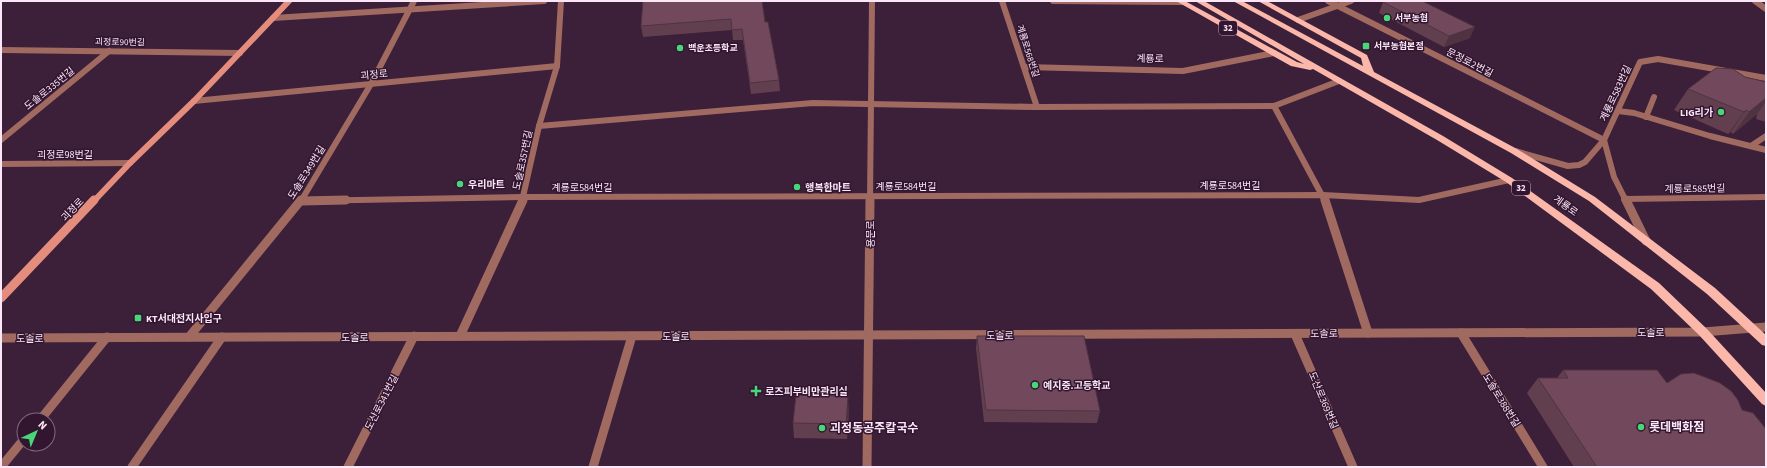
<svg xmlns="http://www.w3.org/2000/svg" width="1767" height="468" viewBox="0 0 1767 468" font-family="'Source Sans 3','Noto Sans KR',sans-serif">
<rect width="100%" height="100%" fill="#3c1f39"/>
<g fill="none" stroke-linecap="round" stroke-linejoin="round">
<g stroke="#a16a60" stroke-width="6">
<path d="M1618,111L1634,113L1710,136L1766,150"/>
<path d="M1646,117L1654,97"/>
<path d="M1751,146L1766,136"/>
</g>
<path stroke="#a16a60" stroke-width="9" d="M1461,333L1543,467"/>
<g stroke="#a16a60" stroke-width="6">
<path d="M1002,1L1037,107"/>
<path d="M1053,1L1183,2"/>
<path d="M1328,1L1604,140"/>
<path d="M1755,1L1766,9"/>
<path d="M273,18L544,1"/>
<path d="M1,50L240,53"/>
<path d="M1025,67L1183,71L1274,53"/>
<path d="M194,101L557,66"/>
<path d="M1274,106L1325,201"/>
<path d="M539,126L813,103L1037,107L1274,106L1339,81"/>
<path d="M1,140L109,51"/>
<path d="M1604,140L1614,177L1626,201"/>
<path d="M1515,151L1568,166L1579,165L1585,162L1604,140L1640,62L1658,59L1766,78"/>
<path d="M1,164L130,163"/>
<path d="M1624,199L1766,197"/>
<path d="M301,201L524,197L1323,195L1419,200L1509,180"/>
<path d="M301,201L371,84L414,1"/>
<path d="M522,201L539,126L557,66L561,1"/>
</g>
<g stroke="#a16a60" stroke-width="9">
<path d="M1325,200L1368,333"/>
<path d="M1626,200L1646,241"/>
<path d="M301,201L346,200"/>
<path d="M1295,334L1353,467"/>
<path d="M460,336L523,200"/>
<path d="M189,337L301,200"/>
<path d="M40,420L107,337"/>
<path d="M1,467L24,439"/>
<path d="M132,467L222,337"/>
<path d="M348,467L414,336"/>
<path d="M593,467L632,336"/>
</g>
<g stroke="#a16a60" stroke-width="6">
<path d="M1298,20L1351,1"/>
<path d="M870,201L872,1"/>
</g>
<g stroke="#a16a60" stroke-width="9">
<path d="M1,338L1703,332L1766,327"/>
<path d="M867,467L870,200"/>
</g>
<path stroke="#e48d7d" stroke-width="6" d="M94,201L130,163L194,101L289,1"/>
<path stroke="#e48d7d" stroke-width="9" d="M1,298L94,200"/>
<g fill="#fbb7aa" fill-rule="evenodd">
<path d="M1176,1H1185L1297,62L1304,64L1195,1H1204L1443,136L1512,178L1659,283L1707,329L1766,393V406L1762,404L1699,335L1651,289L1506,182L1437,140L1313,69L1310,70L1291,66Z"/>
<path d="M1233,1H1242L1363,66L1361,58L1258,1H1267L1367,55L1374,72L1517,149L1595,197L1715,288L1766,335V346L1762,345L1707,294L1589,201L1511,153Z"/>
</g>
</g>
<g fill="#623f4f">
<path d="M643,1L765,22L779,80L780,91L751,94L743,40H733L732,30L643,37L641,26Z"/>
<path d="M1383,2L1470,38L1444,47L1379,13Z"/>
<path d="M1745,77L1766,82V122L1756,119L1757,114L1733,134L1731,132L1728,134L1674,110L1688,89Z"/>
<path d="M977,336L1100,411L1097,423L984,422L976,348Z"/>
<path d="M1563,370L1667,383L1742,410L1766,467H1574L1527,393L1538,378H1557Z"/>
<path d="M849,411L847,439L794,438L793,423Z"/>
</g>
<g fill="#503340">
<path d="M1475,27L1470,38L1444,47L1449,36Z"/>
<path d="M1766,98V102L1757,114L1733,134L1749,112Z"/>
<path d="M1746,110L1731,132L1728,134L1744,112Z"/>
<path d="M848,396L849,411L847,439L846,424Z"/>
</g>
<g fill="#72495c" stroke="#503340">
<path d="M643,1H762L765,22H768L779,80L750,83L742,29L732,30L731,19L641,26Z"/>
<path d="M1386,1H1422L1475,27L1449,36L1383,2Z"/>
<path d="M1716,68L1733,69L1745,77L1766,82V98L1749,112L1746,110L1744,112L1688,89Z"/>
<path d="M977,336H1084L1100,411L986,410Z"/>
<path d="M1563,370H1657L1667,383L1681,374L1694,373L1720,383L1731,391L1738,400L1742,410L1753,413L1766,429V467H1597L1538,378H1568Z"/>
<path d="M796,395L848,396L846,424L793,423Z"/>
</g>
<g fill="#48d778" stroke="#32152f" stroke-width="1.5">
<circle cx="1387" cy="18" r="4"/>
<rect x="1362" y="42" width="8" height="8" rx="2"/>
<circle cx="680" cy="48" r="4"/>
<circle cx="1721" cy="112" r="4"/>
<circle cx="460" cy="184" r="4"/>
<circle cx="797" cy="187" r="4"/>
<rect x="134" y="314" width="8" height="8" rx="2"/>
<circle cx="1035" cy="385" r="4"/>
<path d="M754 385h4v4h4v4h-4v4h-4v-4h-4v-4h4z"/>
<circle cx="1641" cy="427" r="4"/>
<circle cx="822" cy="428" r="4"/>
</g>
<g text-anchor="middle" stroke-width="3" stroke-linejoin="round" paint-order="stroke">
<g font-size="9" font-weight="bold" fill="#fbe7f8" stroke="#32152f" text-anchor="start">
<text x="1395" y="21">서부농협</text>
<text x="1374" y="49">서부농협본점</text>
<text x="688" y="51">백운초등학교</text>
</g>
<g fill="#32152f" stroke="#bfa8bc" stroke-width="1">
<rect x="1219" y="21" width="18" height="14" rx="3"/>
<rect x="1512" y="181" width="18" height="14" rx="3"/>
</g>
<g font-size="9" font-weight="bold" fill="#fbe7f8">
<text x="1228" y="31">32</text>
<text x="1521" y="191">32</text>
</g>
<g font-size="9" fill="#fbe7f8" stroke="#32152f">
<text transform="translate(120 42) rotate(1)" y="3">괴정로90번길</text>
<text transform="translate(1028 51) rotate(72)" y="3">계룡로568번길</text>
</g>
<g font-size="10" fill="#fbe7f8" stroke="#32152f">
<text transform="translate(1150 58) rotate(1)" y="4">계룡로</text>
<text transform="translate(1470 62) rotate(27)" y="4">문정로2번길</text>
<text transform="translate(374 74) rotate(-5)" y="4">괴정로</text>
<text transform="translate(49 88) rotate(-39)" y="4">도솔로335번길</text>
<text transform="translate(1615 93) rotate(-65)" y="4">계룡로583번길</text>
<text x="65" y="158">괴정로98번길</text>
<text transform="translate(522 160) rotate(-78)" y="4">도솔로357번길</text>
<text transform="translate(306 172) rotate(-58)" y="4">도솔로349번길</text>
<text x="1230" y="189">계룡로584번길</text>
<text x="906" y="190">계룡로584번길</text>
<text x="582" y="191">계룡로584번길</text>
<text transform="translate(1695 188) rotate(-1)" y="4">계룡로585번길</text>
<text transform="translate(1566 205) rotate(36)" y="4">계룡로</text>
<text transform="translate(72 209) rotate(-46)" y="4">괴정로</text>
<text transform="translate(870 234) rotate(-90)" y="4">용문로</text>
<text x="1651" y="336">도솔로</text>
<text transform="translate(1324 333) rotate(-1)" y="4">도솔로</text>
<text x="1000" y="339">도솔로</text>
<text x="676" y="340">도솔로</text>
<text x="355" y="341">도솔로</text>
<text x="30" y="342">도솔로</text>
<text transform="translate(1324 400) rotate(67)" y="4">도산로369번길</text>
<text transform="translate(1502 400) rotate(58)" y="4">도솔로388번길</text>
<text transform="translate(381 402) rotate(-63)" y="4">도산로341번길</text>
</g>
<g font-size="10" font-weight="bold" fill="#fbe7f8" stroke="#32152f" text-anchor="start">
<text x="1713" y="116" text-anchor="end">LIG리가</text>
<text x="468" y="188">우리마트</text>
<text x="805" y="191">행복한마트</text>
<text x="146" y="322">KT서대전지사입구</text>
<text x="1043" y="389">예지중.고등학교</text>
<text x="765" y="395">로즈피부비만관리실</text>
</g>
<g font-size="12" font-weight="bold" fill="#fbe7f8" stroke="#32152f" text-anchor="start">
<text x="1649" y="431">롯데백화점</text>
<text x="830" y="432">괴정동공주칼국수</text>
</g>
</g>
<rect width="1767" height="468" fill="none" stroke="#fbe7f8" stroke-width="4"/>
<g transform="translate(36 432) rotate(44)"><circle r="19" fill="#32152f" stroke="#82697f"/>
<path d="M0-3L7 15L0 10L-7 15Z" fill="#48d778"/>
<text y="-6" font-size="11" font-weight="bold" text-anchor="middle" fill="#fbe7f8">N</text>
</g>
</svg>
